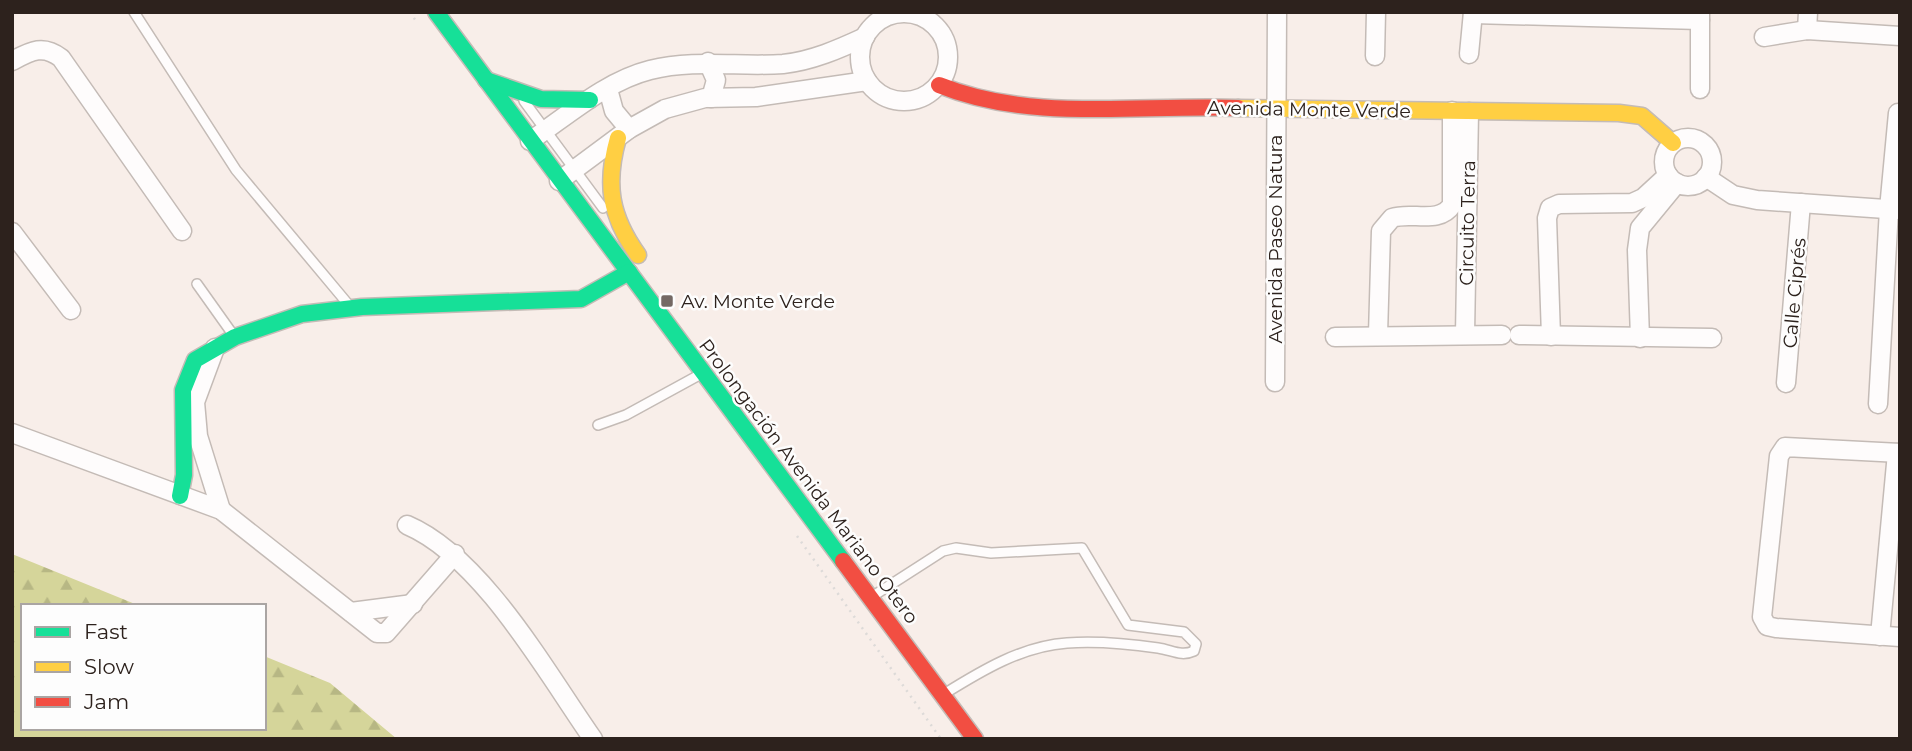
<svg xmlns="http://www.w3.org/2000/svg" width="1912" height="751" viewBox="0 0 1912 751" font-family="Montserrat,sans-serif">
<defs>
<pattern id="forest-firs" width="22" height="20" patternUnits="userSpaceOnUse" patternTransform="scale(1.75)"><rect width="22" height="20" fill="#d5d59a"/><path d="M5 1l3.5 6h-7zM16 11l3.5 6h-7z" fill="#b7b784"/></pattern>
</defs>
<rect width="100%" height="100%" fill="#f8eee9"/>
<path fill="url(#forest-firs)" d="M12,554L140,606H23V728H264V656L330,683L397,739H12Z"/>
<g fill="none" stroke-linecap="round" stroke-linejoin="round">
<defs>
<g id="lane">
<path d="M134,12L236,170L348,304"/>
<path d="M524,101L603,208"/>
<path d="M197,284L234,336"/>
<path d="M598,425L626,415L701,374"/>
<path d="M873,596L943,551L956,548L991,553L1082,548L1128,625L1184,632L1196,644L1194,651C1181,657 1172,650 1158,648C1130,644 1095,641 1067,643C1022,646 981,671 944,694"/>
</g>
<g id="street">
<circle cx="904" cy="57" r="44"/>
<path d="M1473,14L1700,20"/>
<path d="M1807,30L1808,12"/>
<path d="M1764,37L1807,30L1900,36"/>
<path d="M1469,54L1473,12"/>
<path d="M1375,56L1376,12"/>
<path d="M12,61C31,51 43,44 61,58L182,231"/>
<path d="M708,62L716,80L711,98"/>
<path d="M608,89L614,111L629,129"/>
<path d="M1700,89V12"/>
<circle cx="1688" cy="162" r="24"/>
<path d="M530,141C567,116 606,81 650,70C695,59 738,67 783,64C812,61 839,49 865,37"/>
<path d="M1706,177L1733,195L1757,200L1900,210"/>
<path d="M559,181L629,129L665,109L705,98L756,97L867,81"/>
<path d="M12,232L71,310"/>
<path d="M1465,334L1469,112"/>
<path d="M1378,335L1381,231L1392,218C1411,211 1439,225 1452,205V111"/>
<path d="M1519,335L1712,338"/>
<path d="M1551,336L1547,218L1550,208L1559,204L1632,203L1643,198L1668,175"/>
<path d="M1335,337L1502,335"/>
<path d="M1640,338L1637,250L1640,228L1677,183"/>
<path d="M215,348L195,402L198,436L221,510"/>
<path d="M1275,382L1277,12"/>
<path d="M1786,383L1801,203"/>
<path d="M1878,404L1889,209L1898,113"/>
<path d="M12,433L221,510L377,633H386L455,554"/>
<path d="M1900,453L1785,447L1779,456L1762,617L1767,626L1776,628L1900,637"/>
<path d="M407,525C482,557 546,672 593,739"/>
<path d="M351,612L413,604"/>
<path d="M1880,636L1897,453"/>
</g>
<g id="fast">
<path d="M436,12L843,561"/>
<path d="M486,80L541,99L590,100"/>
<path d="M180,496L184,475L183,390L195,360L235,337L302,314L362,307L581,299L629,272"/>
</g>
<g id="slow">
<path d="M1238,108L1619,113L1642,116L1673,143"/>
<path d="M618,138C605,184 610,216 638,255"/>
</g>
<g id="jam">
<path d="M939,85C1033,123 1139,104 1238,108"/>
<path d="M843,561L975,739"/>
</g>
</defs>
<use href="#lane" stroke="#c4bbb6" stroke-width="12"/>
<use href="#street" stroke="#c4bbb6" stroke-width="21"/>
<use href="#fast" stroke="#c4bbb6" stroke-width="19"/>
<use href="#slow" stroke="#c4bbb6" stroke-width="19"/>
<use href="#jam" stroke="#c4bbb6" stroke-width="19"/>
<g stroke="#dddad8" stroke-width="2.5" stroke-dasharray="2 5" stroke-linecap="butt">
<path d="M410,12L416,21"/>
<path d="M797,536L941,739"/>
</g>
<use href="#lane" stroke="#fefcfc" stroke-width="9"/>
<use href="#street" stroke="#fefcfc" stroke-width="18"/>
<use href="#fast" stroke="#16e098" stroke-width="16"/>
<use href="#slow" stroke="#ffcf43" stroke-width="16"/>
<use href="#jam" stroke="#f24e42" stroke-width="16"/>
</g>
<rect fill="#746964" stroke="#fdfdfd" stroke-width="2.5" x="660" y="294" width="14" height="14" rx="3.5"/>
<g text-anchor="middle" stroke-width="5" stroke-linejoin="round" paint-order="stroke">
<g font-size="19" fill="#2d221d" stroke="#fdfdfd">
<text transform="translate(1309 109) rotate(1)" y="7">Avenida Monte Verde</text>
<text transform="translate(1467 223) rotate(-89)" y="7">Circuito Terra</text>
<text transform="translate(1275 239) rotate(-90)" y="7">Avenida Paseo Natura</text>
<text transform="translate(1794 293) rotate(-85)" y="7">Calle Ciprés</text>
<text transform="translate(809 481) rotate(53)" y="7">Prolongación Avenida Mariano Otero</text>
</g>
<g font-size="19" fill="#2d221d" stroke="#fdfdfd" text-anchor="start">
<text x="681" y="308">Av. Monte Verde</text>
</g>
</g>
<rect width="1912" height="751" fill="none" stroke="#2d221d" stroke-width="28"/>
<rect x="21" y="604" width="245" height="126" fill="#fdfdfd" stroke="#aaa5a3" stroke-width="2"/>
<rect x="35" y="627" width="35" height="10" fill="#16e098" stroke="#aaa5a3" stroke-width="2"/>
<text x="84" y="639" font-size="21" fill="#2d221d">Fast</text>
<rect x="35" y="662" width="35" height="10" fill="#ffcf43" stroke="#aaa5a3" stroke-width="2"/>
<text x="84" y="674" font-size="21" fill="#2d221d">Slow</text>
<rect x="35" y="697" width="35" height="10" fill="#f24e42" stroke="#aaa5a3" stroke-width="2"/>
<text x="84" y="709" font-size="21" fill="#2d221d">Jam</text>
</svg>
